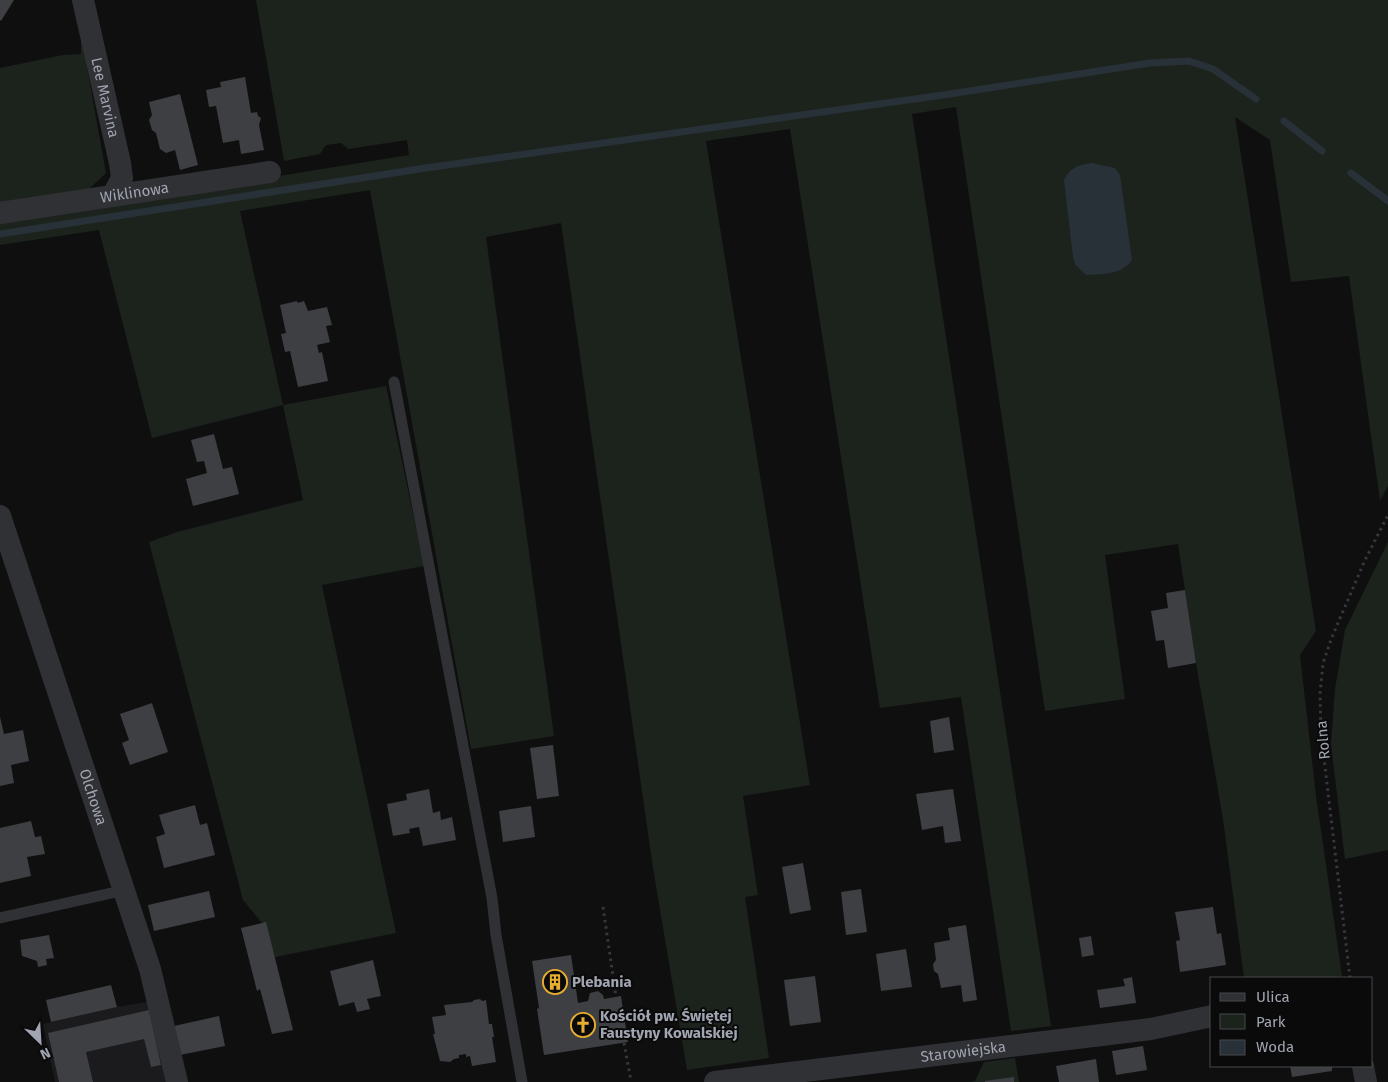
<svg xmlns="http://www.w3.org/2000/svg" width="1388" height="1082" viewBox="0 0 1388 1082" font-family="'Fira Sans',sans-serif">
<rect width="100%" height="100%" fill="#0f0f10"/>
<path fill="#1b1b1d" d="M147,1002L166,1082H55L43,1024L116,1007Z"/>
<g fill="#1c231d">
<path d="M256,0H1388V486L1380,501L1349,276L1291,282L1270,140L1235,117L1316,631L1300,655L1316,796L1342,976L1328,978H1244L1223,819L1196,663L1178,544L1105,555L1125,699L1045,711L956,107L912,114L1051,1026L1011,1031L961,697L880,708L790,129L706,141L810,785L743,796L758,895L745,897L769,1058L687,1070L653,868L561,223L486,237L554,736L471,749L370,190L240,211L283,405L386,386L424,566L322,585L396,933L275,957L262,923L243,900L149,542L177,532L303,500L283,405L152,438L99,230L0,245V221L409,155L407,140L348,149L341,143L326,145L320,154L284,161Z"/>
<path d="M81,34L106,173L89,189L0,204V68L63,55L81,54Z"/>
<path d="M1388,542V850L1345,859L1331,745L1335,689L1345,630Z"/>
<path d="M1015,1058L1019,1082H970L975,1081L984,1062Z"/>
</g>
<path fill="#293138" d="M1092,163L1115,168L1120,175L1132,260C1121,275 1104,274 1086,275L1075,264L1073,257L1064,180C1070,167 1079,165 1092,163Z"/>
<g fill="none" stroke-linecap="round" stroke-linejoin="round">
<g stroke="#293138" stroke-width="7">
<path d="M1284,121L1322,151"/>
<path d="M1351,173L1388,201"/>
<path d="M0,234L426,168L950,94L1150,63L1189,61L1213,69L1256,99"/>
</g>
</g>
<g fill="#3e3f43">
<path d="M0,0H14L1,21L0,20Z"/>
<path d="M245,77L251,113L257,112L258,116L261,118L259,125L264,150L241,154L239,140L223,143L216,106L209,107L206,90L221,87L220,82Z"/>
<path d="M180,94L198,165L180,170L175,150L166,153L160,149L156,133L152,130L149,120L152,115L149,102Z"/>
<path d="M297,301L298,303L304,301L308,311L327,307L332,325L326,326L330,342L317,345L319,353L322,352L328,381L298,387L290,351L285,352L281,334L286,333L280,305Z"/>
<path d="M214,434L223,469L232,467L239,494L193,506L186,479L207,473L204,461L197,462L191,440Z"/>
<path d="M1185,590L1196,663L1168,668L1164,640L1156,641L1151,611L1168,608L1166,593Z"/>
<path d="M152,703L168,752L130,765L122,743L129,740L120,714Z"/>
<path d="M0,717L4,734L23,730L29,761L11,765L14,783L0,786Z"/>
<path d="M949,717L954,750L934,753L930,721Z"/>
<path d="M553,745L559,796L537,799L530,748Z"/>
<path d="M429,789L433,813L440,811L441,820L452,817L456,840L423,846L419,827L409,829L410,833L393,836L387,804L407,800L406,794Z"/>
<path d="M953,789L961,841L945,843L943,826L922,830L916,794Z"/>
<path d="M195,805L200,825L207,823L215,855L164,868L156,837L165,834L159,815Z"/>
<path d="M531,806L535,837L503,842L499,811Z"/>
<path d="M31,821L35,837L41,836L45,854L27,857L31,876L0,883V828Z"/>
<path d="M803,863L811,910L790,914L782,867Z"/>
<path d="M861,889L867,932L846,935L841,892Z"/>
<path d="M209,891L215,917L154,931L148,905Z"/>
<path d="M1213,907L1217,934L1221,933L1226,965L1180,972L1176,941L1180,940L1175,912Z"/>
<path d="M266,922L293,1030L272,1034L260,989L257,991L241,928Z"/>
<path d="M966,925L977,1000L963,1002L961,985L941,988L938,974L934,971L933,964L936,960L934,943L950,940L948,928Z"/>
<path d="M49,935L54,958L46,959L47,965L38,967L37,961L22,956L20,940Z"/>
<path d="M1091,936L1094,955L1082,957L1079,938Z"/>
<path d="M906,949L912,987L881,991L876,954Z"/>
<path d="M571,955L578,1003L588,1001L590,993L598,991L603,995L604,999L621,996L628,1042L544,1055L537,1009L539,1008L532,961Z"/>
<path d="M373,960L381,996L367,999L370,1009L357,1012L354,1002L339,1006L330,971Z"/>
<path d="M815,976L821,1022L790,1026L784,980Z"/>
<path d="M1132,977L1136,1003L1100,1008L1097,990L1125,986L1123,979Z"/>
<path d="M111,985L117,1007L51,1022L46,1000Z"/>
<path d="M480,999L482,1001L486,1000L489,1024H492L494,1037H492L496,1062L472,1066L470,1056L466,1057V1054L459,1055V1058L454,1059L450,1062L440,1061L433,1034H435L432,1017L446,1015L444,1005L472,1002L474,1000Z"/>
<path d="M149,1010L161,1065L151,1067L144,1039L86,1052L93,1082H59L48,1033Z"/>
<path d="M219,1016L225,1046L180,1055L174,1026Z"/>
<path d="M1143,1046L1147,1070L1116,1075L1112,1051Z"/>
<path d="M1096,1059L1099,1082H1059L1056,1066Z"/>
<path d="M1290,1066H1332V1071L1292,1077Z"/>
<path d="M1014,1077V1082H985V1081Z"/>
</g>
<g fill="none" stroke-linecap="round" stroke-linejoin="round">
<g stroke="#36383c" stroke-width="3" stroke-dasharray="2.5 4" stroke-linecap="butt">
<path d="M603,907L616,997"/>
<path d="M1350,978L1321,733L1320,694L1323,663L1332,637L1365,560L1388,515"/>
<path d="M624,1043L631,1081"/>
</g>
<g stroke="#303135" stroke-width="11">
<path d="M394,382L492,898L496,935L522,1082"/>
<path d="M0,918L125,890"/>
</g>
<g stroke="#303135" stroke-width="22">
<path id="s1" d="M83,0L120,163L122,178L113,195"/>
<path id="s2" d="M0,213L270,172"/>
<path id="s3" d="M0,516L150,969L177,1082"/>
<path d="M1363,1066L1366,1082"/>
<path id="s4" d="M715,1082L1151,1029L1212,1016"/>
</g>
</g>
<defs>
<symbol id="building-ring" viewBox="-11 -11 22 22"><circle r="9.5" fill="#0a0a0b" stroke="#e8ae2f" stroke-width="1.5"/><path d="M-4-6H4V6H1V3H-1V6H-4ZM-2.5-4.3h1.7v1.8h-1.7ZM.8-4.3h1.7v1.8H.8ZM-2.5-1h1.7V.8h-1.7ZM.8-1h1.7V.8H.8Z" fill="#e8ae2f"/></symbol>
<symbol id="church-ring" viewBox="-11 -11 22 22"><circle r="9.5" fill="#0a0a0b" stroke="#e8ae2f" stroke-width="1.5"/><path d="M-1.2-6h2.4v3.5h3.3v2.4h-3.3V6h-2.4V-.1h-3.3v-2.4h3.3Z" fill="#e8ae2f"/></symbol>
</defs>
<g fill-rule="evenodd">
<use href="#building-ring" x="541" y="968" width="28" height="28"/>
<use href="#church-ring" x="569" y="1011" width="28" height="28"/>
</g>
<g text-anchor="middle" stroke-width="4" stroke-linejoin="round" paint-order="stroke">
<g font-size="15" fill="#a1a5b1" stroke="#0a0a0b">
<text dy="5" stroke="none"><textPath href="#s1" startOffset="100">Lee Marvina</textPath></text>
<text dy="5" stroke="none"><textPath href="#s2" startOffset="136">Wiklinowa</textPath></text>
<text transform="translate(1323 740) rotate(-95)" y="5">Rolna</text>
<text dy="5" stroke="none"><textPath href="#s3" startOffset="296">Olchowa</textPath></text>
<text dy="5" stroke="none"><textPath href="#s4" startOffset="250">Starowiejska</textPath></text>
</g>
<g font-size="15" font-weight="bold" fill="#a1a5b1" stroke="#0a0a0b" text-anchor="start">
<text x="572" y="987">Plebania</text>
<text x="600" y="1021">Kościół pw. Świętej<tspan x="600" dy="17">Faustyny Kowalskiej</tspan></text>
</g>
</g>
<rect x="1210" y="977" width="162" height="90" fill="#0a0a0b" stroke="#46484d"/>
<rect x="1220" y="993" width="25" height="8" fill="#303135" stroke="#46484d"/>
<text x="1256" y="1002" font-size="15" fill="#a1a5b1">Ulica</text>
<rect x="1220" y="1014" width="25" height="15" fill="#1c231d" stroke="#46484d"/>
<text x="1256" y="1027" font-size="15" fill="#a1a5b1">Park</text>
<rect x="1220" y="1040" width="25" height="15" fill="#293138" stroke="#46484d"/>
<text x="1256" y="1052" font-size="15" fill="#a1a5b1">Woda</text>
<g transform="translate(40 1042) rotate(155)" stroke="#0a0a0b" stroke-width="4" paint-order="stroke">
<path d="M0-4L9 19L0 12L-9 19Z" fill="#a1a5b1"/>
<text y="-8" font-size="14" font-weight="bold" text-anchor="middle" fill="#a1a5b1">N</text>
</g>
</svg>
